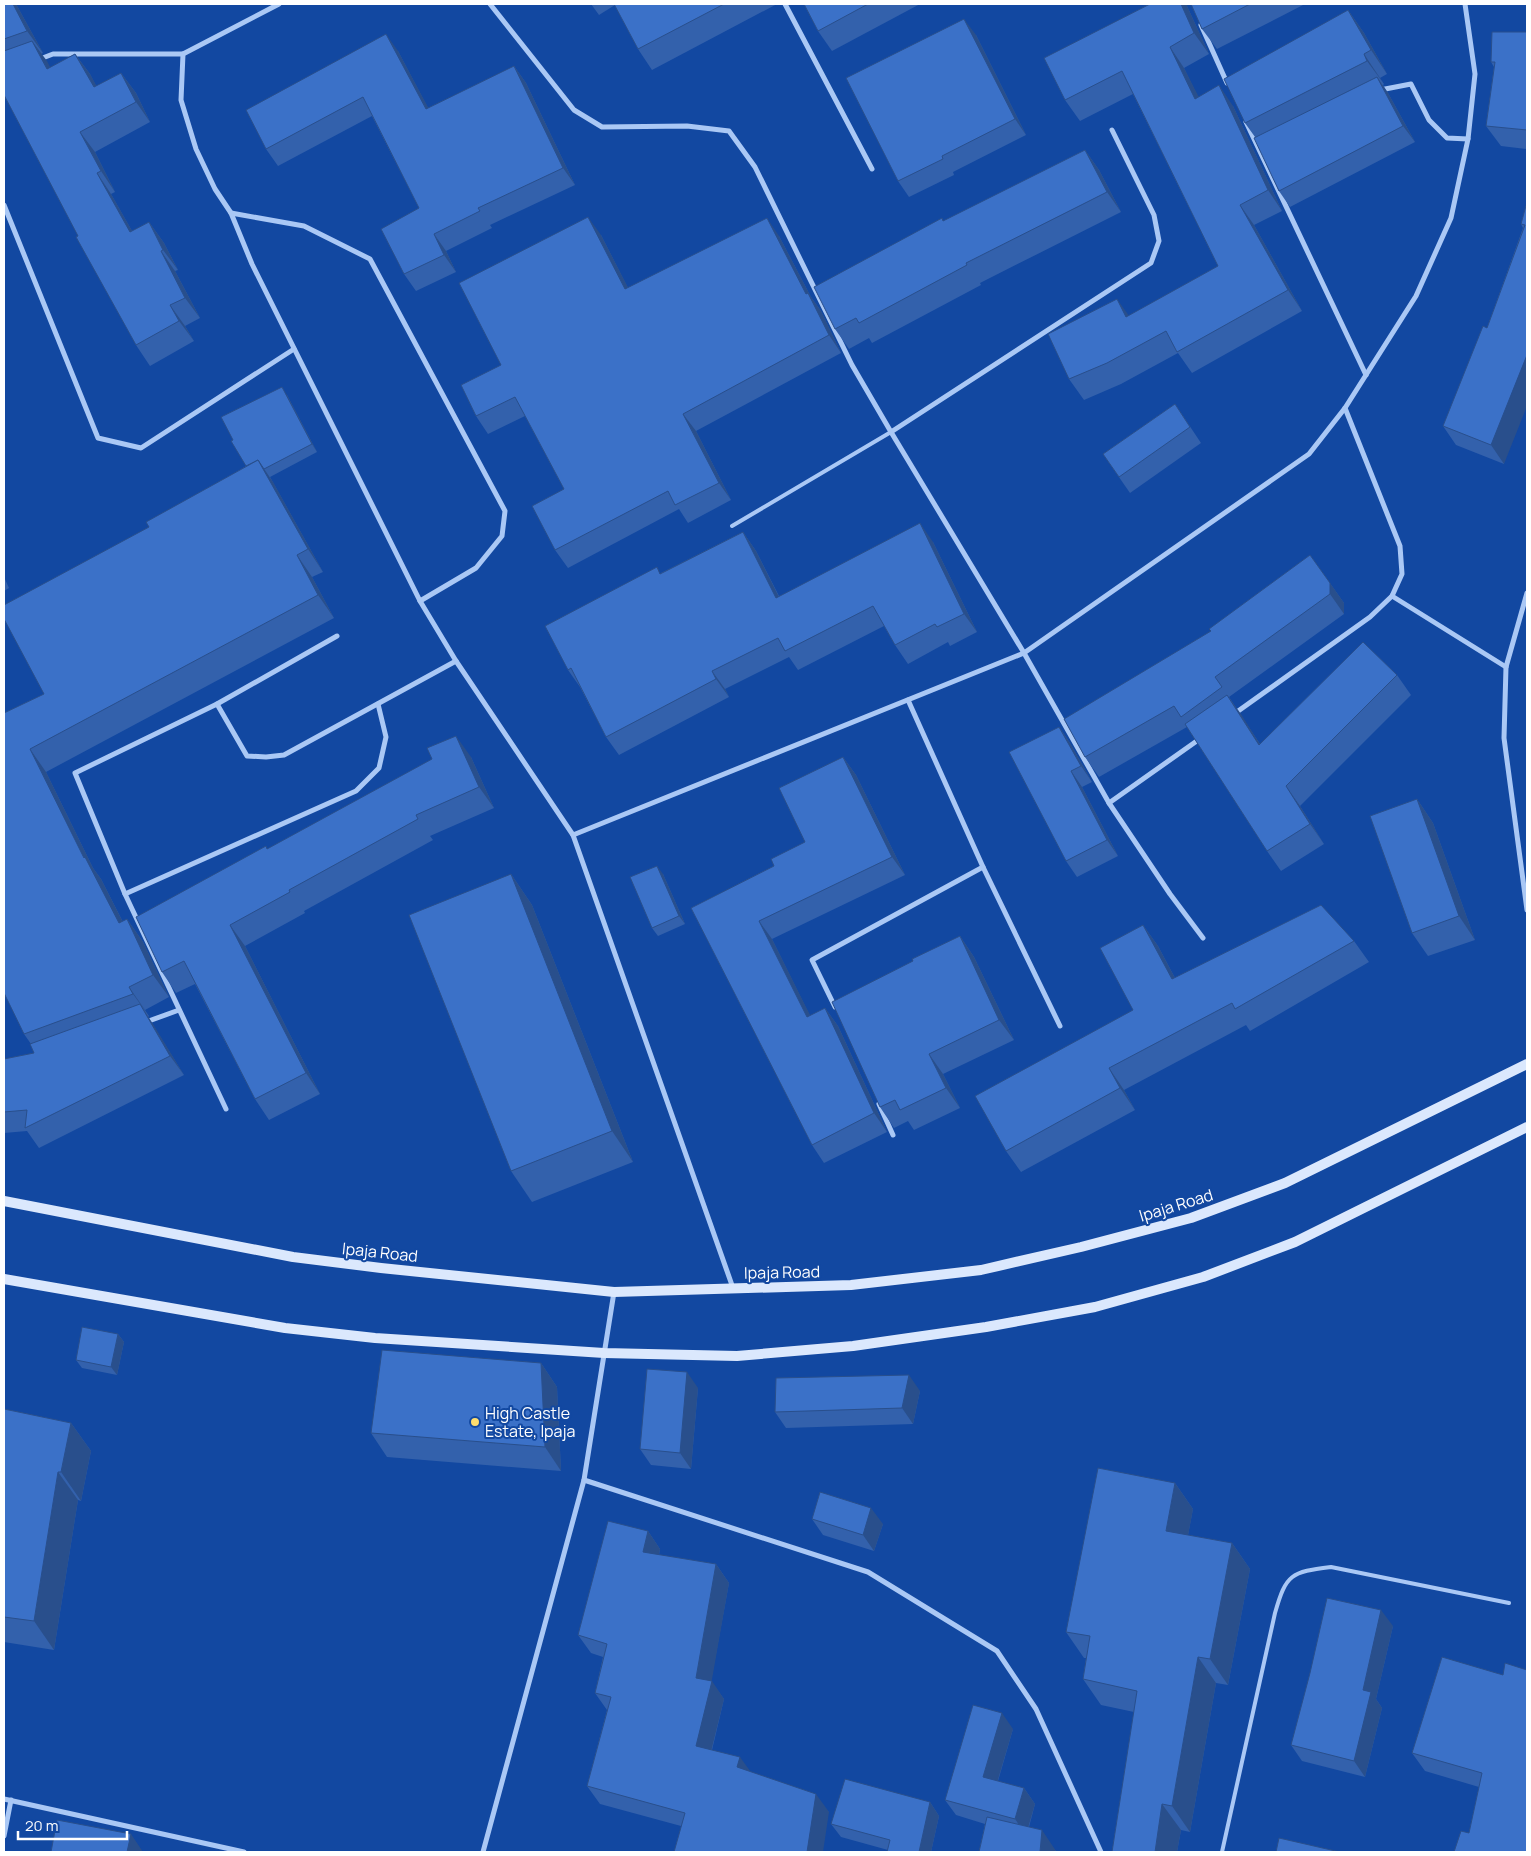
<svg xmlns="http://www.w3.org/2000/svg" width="1531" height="1856" viewBox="0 0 1531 1856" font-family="Manrope,sans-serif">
<rect width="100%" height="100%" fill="#1248a1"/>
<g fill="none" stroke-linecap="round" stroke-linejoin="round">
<g stroke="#aac8f5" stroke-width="4">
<path d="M732,526L891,432"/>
<path d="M1222,1852L1275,1613C1286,1574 1291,1572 1331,1567L1509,1603"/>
</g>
<g stroke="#aac8f5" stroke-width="5">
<path d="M279,4L183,54L181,100L196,149L215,189L231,213L252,264L420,601L456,661L573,835L733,1288"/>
<path d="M490,4L574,110L602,127L687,126L729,131L755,167L852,365L891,432L1024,653L1109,803L1170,894L1203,938"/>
<path d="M785,4L872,169"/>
<path d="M1201,25L1227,83"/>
<path d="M40,59L53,54H183"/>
<path d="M1380,90L1411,84L1429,120L1447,138L1468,139"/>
<path d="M1246,122L1366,375"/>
<path d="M4,205L98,438L141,448L294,349"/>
<path d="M231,213L304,226L370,259L505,511L502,536L476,568L420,601"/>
<path d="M891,432L1151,263L1159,241L1154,215L1112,130"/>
<path d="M1527,593L1506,667L1504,738L1527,910"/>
<path d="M1392,596L1506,667"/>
<path d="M908,700L983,867L1060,1026"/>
<path d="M217,704L337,636"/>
<path d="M1234,714L1370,617L1392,596L1402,574L1400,546L1345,408"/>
<path d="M1109,803L1201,738"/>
<path d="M573,835L1024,653L1309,454L1345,408L1416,296L1451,218L1468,139L1475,74L1465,4"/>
<path d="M125,894L356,791L379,768L386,737L378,704"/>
<path d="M835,1007L812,960L983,867"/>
<path d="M146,1022L179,1010"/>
<path d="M879,1104L893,1135"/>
<path d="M226,1109L125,894L75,773L217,704L247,756L266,757L284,755L456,661"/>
<path d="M584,1480L868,1572L997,1651L1036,1709L1101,1852"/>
<path d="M4,1799L244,1852"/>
<path d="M4,1836L11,1800"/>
<path d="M483,1852L584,1480L614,1292"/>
</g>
<g stroke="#dbe8fd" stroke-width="10">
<path d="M4,1201L293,1257L381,1268L614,1292L851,1285L981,1270L1081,1247L1191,1218L1285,1183L1527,1064"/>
<path d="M4,1279L285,1328L375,1338L604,1353L737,1356L853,1346L986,1327L1095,1307L1203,1277L1295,1242L1527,1127"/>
</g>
</g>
<g fill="#3361ac">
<path d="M4,4H16L43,53L41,54L50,68L75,54L90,74L96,86L121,73L136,93L150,122L95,152L115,192L111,194L132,231L149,222L164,243L178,270L175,271L200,318L185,326L194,341L150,366L136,345L4,95Z"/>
<path d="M591,4H777L652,70L638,49L615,5L599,15Z"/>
<path d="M804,4H920L832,51L818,31Z"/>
<path d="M1191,4H1305L1217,49L1202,29Z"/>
<path d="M1187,6L1209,54L1184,68L1198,97L1233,106L1282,211L1254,225L1302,311L1192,373L1178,353L1121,384L1084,400L1069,379L1129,316L1218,266L1133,94L1080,121L1065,100Z"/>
<path d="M1348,10L1364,33L1387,74L1380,78L1384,84L1383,85L1388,93L1415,142L1290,207L1279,191L1255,137L1245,123Z"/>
<path d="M1527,32V149L1501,146L1486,126L1494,67L1491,62Z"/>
<path d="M976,35L1026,135L953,172L954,175L909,197L898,181Z"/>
<path d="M398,51L428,108L514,66L526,83L575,185L490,225L492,228L446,251L456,272L416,291L404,274L419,208L372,116L278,166L266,149Z"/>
<path d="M1085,150L1099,170L1121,212L980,283L981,285L872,343L869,338L849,349L835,329L944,221Z"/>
<path d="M1527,202L1504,464L1456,445L1443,426L1487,328L1523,228L1521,224Z"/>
<path d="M601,235L628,288L779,236L811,297L821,311L841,353L696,431L731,500L688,523L679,509L568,568L555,550L564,489L525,416L488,434L476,416L501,365Z"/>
<path d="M287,395L317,452L270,477L323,572L312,577L334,618L46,772L93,868L101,879L123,922L127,919L143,942L169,997L145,1010L149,1016L148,1017L184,1075L39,1148L27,1131L4,1133V1059L34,1053L31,1044L24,1034L4,713L44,694L149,527L246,466Z"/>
<path d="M1175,404L1201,443L1130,493L1103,454Z"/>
<path d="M743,532L756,551L779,596L933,542L977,632L950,646L948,642L908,664L895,645L884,626L798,670L789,657L725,689L729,697L619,755L606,737L580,687L568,670L661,573Z"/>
<path d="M1310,555L1344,603V614L1229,697L1260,744L1397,675L1411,695L1300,806L1324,844L1281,871L1267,851L1187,727L1099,777L1085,757L1211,631Z"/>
<path d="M4,577L9,588L4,591Z"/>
<path d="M1059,727L1070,743L1092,782L1082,787L1118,856L1077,877L1066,861Z"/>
<path d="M471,757L494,808L430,836L433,840L304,911L305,913L245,946L320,1094L269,1120L255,1099L195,984L176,993L162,972L267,849Z"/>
<path d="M843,757L856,775L905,875L772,939L810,1016L825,1008L838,1026L887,1132L824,1163L812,1145L691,908L774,866L805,842Z"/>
<path d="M1417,799L1433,823L1475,940L1428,956L1412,933Z"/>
<path d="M511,874L532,905L633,1162L532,1202L511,1171Z"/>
<path d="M663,874L685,924L658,936L652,928Z"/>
<path d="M1143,925L1158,946L1175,978L1354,941L1369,962L1250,1031L1246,1025L1124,1090L1135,1110L1021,1172L1006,1151L1133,1010Z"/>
<path d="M960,936L974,957L1014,1040L943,1074L960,1108L914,1130L908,1121L894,1128L880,1107L913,961Z"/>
<path d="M118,1334L124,1342L117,1375L82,1368L76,1360Z"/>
<path d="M541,1363L557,1387L561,1471L387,1457L371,1433Z"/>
<path d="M698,1388L691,1469L651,1465L640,1449Z"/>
<path d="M920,1391L913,1424L786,1428L775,1412Z"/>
<path d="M4,1409L71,1423L91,1451L81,1501L78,1500L54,1650L4,1642Z"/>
<path d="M1175,1483L1193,1509L1188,1535L1232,1543L1250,1569L1228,1685L1216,1683L1190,1832L1181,1830L1177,1852H1112L1134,1712L1101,1705L1083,1679L1086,1658H1084L1066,1632Z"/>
<path d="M812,1519L883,1524L874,1551L823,1535Z"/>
<path d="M648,1531L660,1549L659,1555L716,1564L729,1583L711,1681L724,1699L712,1750L750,1772L829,1812L681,1826L600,1804L587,1786L607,1710L595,1693L603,1657L591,1653L578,1635Z"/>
<path d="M1393,1626L1376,1699L1382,1708L1365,1777L1302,1761L1291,1745Z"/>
<path d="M1442,1657L1527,1852L1469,1833L1479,1787L1425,1771L1412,1753Z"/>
<path d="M1013,1729L998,1781L1024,1788L1035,1804L1029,1827L1056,1851V1852H979L985,1824L956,1815L945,1800Z"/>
<path d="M930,1802L939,1816L931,1852H887L888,1850L841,1837L831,1824Z"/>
</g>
<g fill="#294f8c">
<path d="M13,4H16L43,53L27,31Z"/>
<path d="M1181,4H1188L1187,6L1209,54L1194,33Z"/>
<path d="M1348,10L1364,33L1387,74L1371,50Z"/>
<path d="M964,19L976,35L1026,135L1015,119Z"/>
<path d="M386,34L398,51L438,126L426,109Z"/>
<path d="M32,41L47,61L62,90L47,69Z"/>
<path d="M1170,47L1184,68L1210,119L1195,99Z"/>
<path d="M75,54L90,74L108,107L94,87Z"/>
<path d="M1364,54L1384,84L1367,61Z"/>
<path d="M514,66L526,83L575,185L563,168Z"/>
<path d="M121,73L136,93L150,122L136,102Z"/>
<path d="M1377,77L1388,93L1415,142L1403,126Z"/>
<path d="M1219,85L1233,106L1282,211L1268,190Z"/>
<path d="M80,132L95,152L115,192L101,171Z"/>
<path d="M1085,150L1099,170L1121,212L1107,192Z"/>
<path d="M97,173L111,194L144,252L130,232Z"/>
<path d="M1240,205L1254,225L1302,311L1288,290Z"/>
<path d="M588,217L601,235L638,307L625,289Z"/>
<path d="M767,218L779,236L811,297L821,311L841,353L829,335L806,294Z"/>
<path d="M149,222L164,243L178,270L163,250Z"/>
<path d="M434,234L446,251L456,272L444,255Z"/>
<path d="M161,251L175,271L200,318L185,298Z"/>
<path d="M1117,299L1132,320L1126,317Z"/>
<path d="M170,305L185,326L194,341L179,321Z"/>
<path d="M1527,355V406L1504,464L1491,445Z"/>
<path d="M282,387L287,395L317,452L312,444Z"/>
<path d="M683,414L696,431L731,500L719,483Z"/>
<path d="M258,460L273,482L323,572L308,549Z"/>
<path d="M920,523L933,542L977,632L964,614Z"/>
<path d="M743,532L756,551L789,617L776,598Z"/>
<path d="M297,555L312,577L334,618L318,595Z"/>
<path d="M1330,583L1344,603V614L1330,594Z"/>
<path d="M712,671L725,689L729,697L716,679Z"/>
<path d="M1227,695L1241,714L1273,765L1259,745Z"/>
<path d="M1059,727L1070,743L1092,782L1081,766Z"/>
<path d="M456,736L471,757L494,808L479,787Z"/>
<path d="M30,749L46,772L93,868L101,879L135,946L119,923L84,858Z"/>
<path d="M843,757L856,775L905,875L892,857Z"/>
<path d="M1071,771L1082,787L1118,856L1107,840Z"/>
<path d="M1286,786L1300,806L1324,844L1310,824Z"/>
<path d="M1417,799L1433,823L1475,940L1459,916Z"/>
<path d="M657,866L663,874L685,924L679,916Z"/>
<path d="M511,874L532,905L633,1162L612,1131Z"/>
<path d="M127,919L143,942L169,997L153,975Z"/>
<path d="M759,921L772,939L820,1035L807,1017Z"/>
<path d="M230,925L245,946L320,1094L306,1073Z"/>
<path d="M1143,925L1158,946L1187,1001L1172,979Z"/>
<path d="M960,936L974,957L1014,1040L999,1020Z"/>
<path d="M129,987L145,1010L149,1016L133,994Z"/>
<path d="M140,1004L153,1024L184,1075L170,1056Z"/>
<path d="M825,1008L838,1026L887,1132L874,1113Z"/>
<path d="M929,1054L943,1074L960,1108L946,1088Z"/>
<path d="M1109,1068L1124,1090L1135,1110L1120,1088Z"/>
<path d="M118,1334L124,1342L117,1375L111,1367Z"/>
<path d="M541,1363L557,1387L561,1471L545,1447Z"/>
<path d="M687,1372L698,1388L691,1469L680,1453Z"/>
<path d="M909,1375L920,1391L913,1424L902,1408Z"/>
<path d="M71,1423L91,1451L81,1501L61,1472Z"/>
<path d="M58,1472L78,1500L54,1650L34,1621Z"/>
<path d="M1175,1483L1193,1509L1184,1557L1166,1531Z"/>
<path d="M871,1508L883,1524L874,1551L863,1535Z"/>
<path d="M648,1531L660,1549L656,1570L643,1552Z"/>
<path d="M1232,1543L1250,1569L1228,1685L1210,1659Z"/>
<path d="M716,1564L729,1583L711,1685L712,1681L724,1699L708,1764L696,1746V1678Z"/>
<path d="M1381,1610L1393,1626L1376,1699L1382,1708L1365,1777L1354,1761L1363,1690Z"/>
<path d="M1198,1657L1216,1683L1190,1832L1172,1806Z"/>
<path d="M1002,1713L1013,1729L994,1793L983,1777Z"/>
<path d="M740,1757L753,1775L737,1767Z"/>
<path d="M1024,1788L1035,1804L1026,1835L1015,1819Z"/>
<path d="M816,1794L829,1812L823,1852H807Z"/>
<path d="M930,1802L939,1816L931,1852H919Z"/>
<path d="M1162,1804L1181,1830L1177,1852H1155Z"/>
<path d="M1042,1830L1056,1851V1852H1040Z"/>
<path d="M131,1834L143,1852H127Z"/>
</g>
<g fill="#3b71c8" stroke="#294f8c">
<path d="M4,4H13L27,31L4,39Z"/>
<path d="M614,4H724L638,49Z"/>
<path d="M804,4H868L818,31Z"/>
<path d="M1150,4H1181L1194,33L1170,47L1195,99L1219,85L1268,190L1240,205L1288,290L1177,352L1166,331L1107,363L1069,379L1048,334L1117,299L1126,317L1218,266L1122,71L1065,100L1044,58Z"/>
<path d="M1191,4H1250L1202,29Z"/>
<path d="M1348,10L1371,50L1364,54L1367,61L1245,123L1224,79Z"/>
<path d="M964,19L1015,119L942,156L943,159L898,181L846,78Z"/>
<path d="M1492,32H1527V130L1486,126L1495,62H1491Z"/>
<path d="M386,34L426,109L514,66L563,168L478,208L480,211L434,234L444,255L404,274L381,229L419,208L363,97L266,149L246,110Z"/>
<path d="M32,41L47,69L75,54L94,87L121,73L136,102L80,132L101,171L97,173L130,232L149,222L163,250L161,251L185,298L170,305L179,321L136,345L76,237L78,236L4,95V51Z"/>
<path d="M1377,77L1403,126L1279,191L1254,138Z"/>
<path d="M1085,150L1107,192L966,263L967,265L859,323L856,318L835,329L814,287L942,218L943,221Z"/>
<path d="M1527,202V355L1491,445L1443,426L1483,326L1487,328L1525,225L1521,224Z"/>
<path d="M588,217L625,289L767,218L806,294L808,293L829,335L683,414L719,483L675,505L668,491L555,550L532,506L564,489L515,397L476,416L461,385L501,365L459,283Z"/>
<path d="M282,387L312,444L264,469L258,460L246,466L231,441L233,440L221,417Z"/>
<path d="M1175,404L1190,427L1119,477L1103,454Z"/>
<path d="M258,460L308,549L297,555L318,595L30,749L84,858L85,857L119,923L127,919L153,975L129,987L133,994L24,1034L4,993V713L44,694L4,619V605L149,527L146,522Z"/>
<path d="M920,523L964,614L937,627L935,624L895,645L873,606L785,651L778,638L712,671L716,679L606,737L571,668L568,670L545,626L657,567L660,574L743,532L776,598Z"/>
<path d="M1310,555L1330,583V594L1215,677L1222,687L1181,717L1174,706L1085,757L1064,719L1211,631L1209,629Z"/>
<path d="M1363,642L1397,675L1286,786L1310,824L1267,851L1185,724L1227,695L1259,745Z"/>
<path d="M1059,727L1081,766L1071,771L1107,840L1066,861L1009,752Z"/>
<path d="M456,736L479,787L416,815L418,819L289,890L290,892L230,925L306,1073L255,1099L184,961L162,972L136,917L266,846L267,849L432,759L427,748Z"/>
<path d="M843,757L892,857L759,921L807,1017L825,1008L874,1113L812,1145L691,908L774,866L771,859L805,842L779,788Z"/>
<path d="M1417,799L1459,916L1412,933L1370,816Z"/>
<path d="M657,866L679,916L652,928L630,877Z"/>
<path d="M511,874L612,1131L511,1171L409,915Z"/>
<path d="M1321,905L1354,941L1235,1009L1232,1003L1109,1068L1120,1088L1006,1151L975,1096L1133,1010L1100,948L1143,925L1172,979Z"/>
<path d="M960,936L999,1020L929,1054L946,1088L900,1110L895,1100L880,1107L832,1002L913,961L912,959Z"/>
<path d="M140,1004L170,1056L25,1128L27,1110L4,1112V1059L34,1053L30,1044Z"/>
<path d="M82,1327L118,1334L111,1367L76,1360Z"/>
<path d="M382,1350L541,1363L545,1447L371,1433Z"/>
<path d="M647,1369L687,1372L680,1453L640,1449Z"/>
<path d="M909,1375L902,1408L775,1412L776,1378Z"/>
<path d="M4,1409L71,1423L61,1472H58L34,1621L4,1617Z"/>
<path d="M1098,1468L1175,1483L1166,1531L1232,1543L1210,1659L1198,1657L1172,1806L1162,1804L1155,1852H1112L1137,1691L1083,1679L1090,1636L1066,1632Z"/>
<path d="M820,1492L871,1508L863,1535L812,1519Z"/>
<path d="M608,1521L648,1531L643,1552L716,1564L696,1678L712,1681L696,1746L740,1757L737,1767L816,1794L807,1852H674L685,1813L587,1786L611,1697L595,1693L607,1644L578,1635Z"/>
<path d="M1327,1598L1381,1610L1363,1690L1371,1692L1354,1761L1291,1745L1310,1673Z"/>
<path d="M1442,1657L1503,1675L1505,1663L1527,1670V1852H1454L1461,1831L1469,1833L1482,1773L1412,1753Z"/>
<path d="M973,1705L1002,1713L983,1777L1024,1788L1015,1819L945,1800Z"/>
<path d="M845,1779L930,1802L919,1852H887L890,1840L831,1824Z"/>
<path d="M987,1817L1042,1830L1040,1852H979Z"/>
<path d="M57,1820L131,1834L127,1852H51Z"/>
<path d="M1279,1838L1340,1852H1276Z"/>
</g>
<circle fill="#ffde6e" stroke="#1248a1" stroke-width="2" cx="475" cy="1422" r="5"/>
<g text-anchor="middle" stroke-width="4" stroke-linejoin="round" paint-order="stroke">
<g font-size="16" fill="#fff" stroke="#1248a1">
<text transform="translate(1176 1205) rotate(-17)" y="6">Ipaja Road</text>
<text transform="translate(380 1252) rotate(6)" y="6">Ipaja Road</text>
<text transform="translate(782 1272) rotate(-1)" y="6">Ipaja Road</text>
</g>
<g font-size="16" fill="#fff" stroke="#1248a1" text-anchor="start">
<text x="485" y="1419">High Castle<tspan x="485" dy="18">Estate, Ipaja</tspan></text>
</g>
</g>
<rect width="1531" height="1856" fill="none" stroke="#ffffff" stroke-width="10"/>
<path d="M18 1831v8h109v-8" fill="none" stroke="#ffffff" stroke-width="2.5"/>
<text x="25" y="1831" font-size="15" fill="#ffffff" stroke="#1248a1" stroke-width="4" paint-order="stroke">20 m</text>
</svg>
